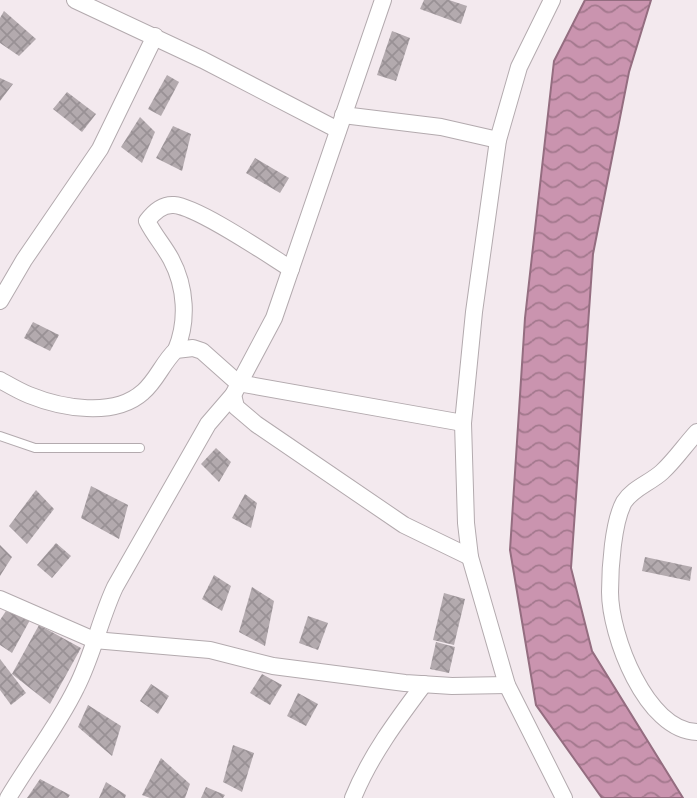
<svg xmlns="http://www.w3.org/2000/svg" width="697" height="798" viewBox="0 0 697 798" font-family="'Exo 2',sans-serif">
<defs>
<pattern id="water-waves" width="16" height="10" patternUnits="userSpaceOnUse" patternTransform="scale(1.75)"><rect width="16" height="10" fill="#ca94af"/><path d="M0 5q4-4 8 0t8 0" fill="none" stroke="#a3788d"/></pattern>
<pattern id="building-cross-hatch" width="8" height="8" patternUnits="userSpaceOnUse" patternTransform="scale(1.75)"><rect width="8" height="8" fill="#b3aaae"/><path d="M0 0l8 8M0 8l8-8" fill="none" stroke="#999195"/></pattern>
</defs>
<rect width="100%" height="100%" fill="#f3e9ee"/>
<path fill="url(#water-waves)" stroke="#946d80" stroke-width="2" d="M585,0H651L629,72L593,254L571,568L592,651L683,798H602L536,705L510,550L525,318L554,61Z"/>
<g fill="url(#building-cross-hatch)">
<path d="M424,0H449L467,6L461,24L420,9Z"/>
<path d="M4,11L36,39L19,56L0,43V18Z"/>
<path d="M392,31L410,38L396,81L377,75Z"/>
<path d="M167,75L179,82L161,116L148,109Z"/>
<path d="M0,78L13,84L0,101Z"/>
<path d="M67,92L96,114L82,132L53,109Z"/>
<path d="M140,117L155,132L142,163L121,147Z"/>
<path d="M173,126L191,134L182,171L156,158Z"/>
<path d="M255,158L289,178L280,193L246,173Z"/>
<path d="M33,322L59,335L50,351L24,338Z"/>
<path d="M216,448L231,462L219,482L201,464Z"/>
<path d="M91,486L128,505L119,539L81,518Z"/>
<path d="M36,490L54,509L27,544L9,526Z"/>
<path d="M245,494L257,503L251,528L232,518Z"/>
<path d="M56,543L71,556L52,578L37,565Z"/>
<path d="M0,545L12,557L0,576Z"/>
<path d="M645,557L692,567L690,581L642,571Z"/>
<path d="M214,575L231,586L222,611L202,599Z"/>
<path d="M252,587L274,601L265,646L239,632Z"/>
<path d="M444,593L465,599L454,645L433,640Z"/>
<path d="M6,611L30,620L12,653L0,645V620Z"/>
<path d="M308,616L328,623L318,650L299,643Z"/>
<path d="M39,625L81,648L50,704L12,674Z"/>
<path d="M436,642L455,647L449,673L430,669Z"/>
<path d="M0,659L26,693L11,705L0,690Z"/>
<path d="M262,674L282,685L270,705L250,693Z"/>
<path d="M151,684L169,696L158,714L140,701Z"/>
<path d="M298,693L318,704L306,726L287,716Z"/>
<path d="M88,705L121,726L112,756L78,727Z"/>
<path d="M233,745L254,753L242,792L223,782Z"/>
<path d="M161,758L190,784L185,798H150L142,795Z"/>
<path d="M40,779L70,795L68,798H27Z"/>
<path d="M106,782L126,795L125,798H99Z"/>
<path d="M206,787L225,795L223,798H201Z"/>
</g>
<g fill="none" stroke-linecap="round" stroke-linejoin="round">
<defs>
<path id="service" d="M0,436L35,448H140"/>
<g id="minor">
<path d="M75,0L203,60L338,130"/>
<path d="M552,0L519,67L498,140L474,312L463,423L466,523L470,557L507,685L564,798"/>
<path d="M343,115L441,127L498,140"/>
<path d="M0,301L24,260L100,149L155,36"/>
<path d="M176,350C188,321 186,287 171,259C164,246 154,235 147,221C153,213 162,204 174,205C198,207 267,254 291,269"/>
<path d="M0,380C9,385 19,391 29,395C61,408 114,418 143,392C157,380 163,362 176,350L193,348L202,351L238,383L463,423"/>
<path d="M233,395L236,407L256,424L404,525L470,557"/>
<path d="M697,432C685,445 675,460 662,472C650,483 633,488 624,502C613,522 610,568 610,592C610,635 646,731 697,732"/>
<path d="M0,599L94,640L210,650L273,666L405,683L452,686L507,685"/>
<path d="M8,798C30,761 57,727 76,688C93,655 100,619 115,587L208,424L233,395L274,318L383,0"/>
<path d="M353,798C370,756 397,720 424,684"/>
</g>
</defs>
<use href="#service" stroke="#b3aaae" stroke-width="10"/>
<use href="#minor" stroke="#b3aaae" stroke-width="18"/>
<use href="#service" stroke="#fff" stroke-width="8"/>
<use href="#minor" stroke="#fff" stroke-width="16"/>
</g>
</svg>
